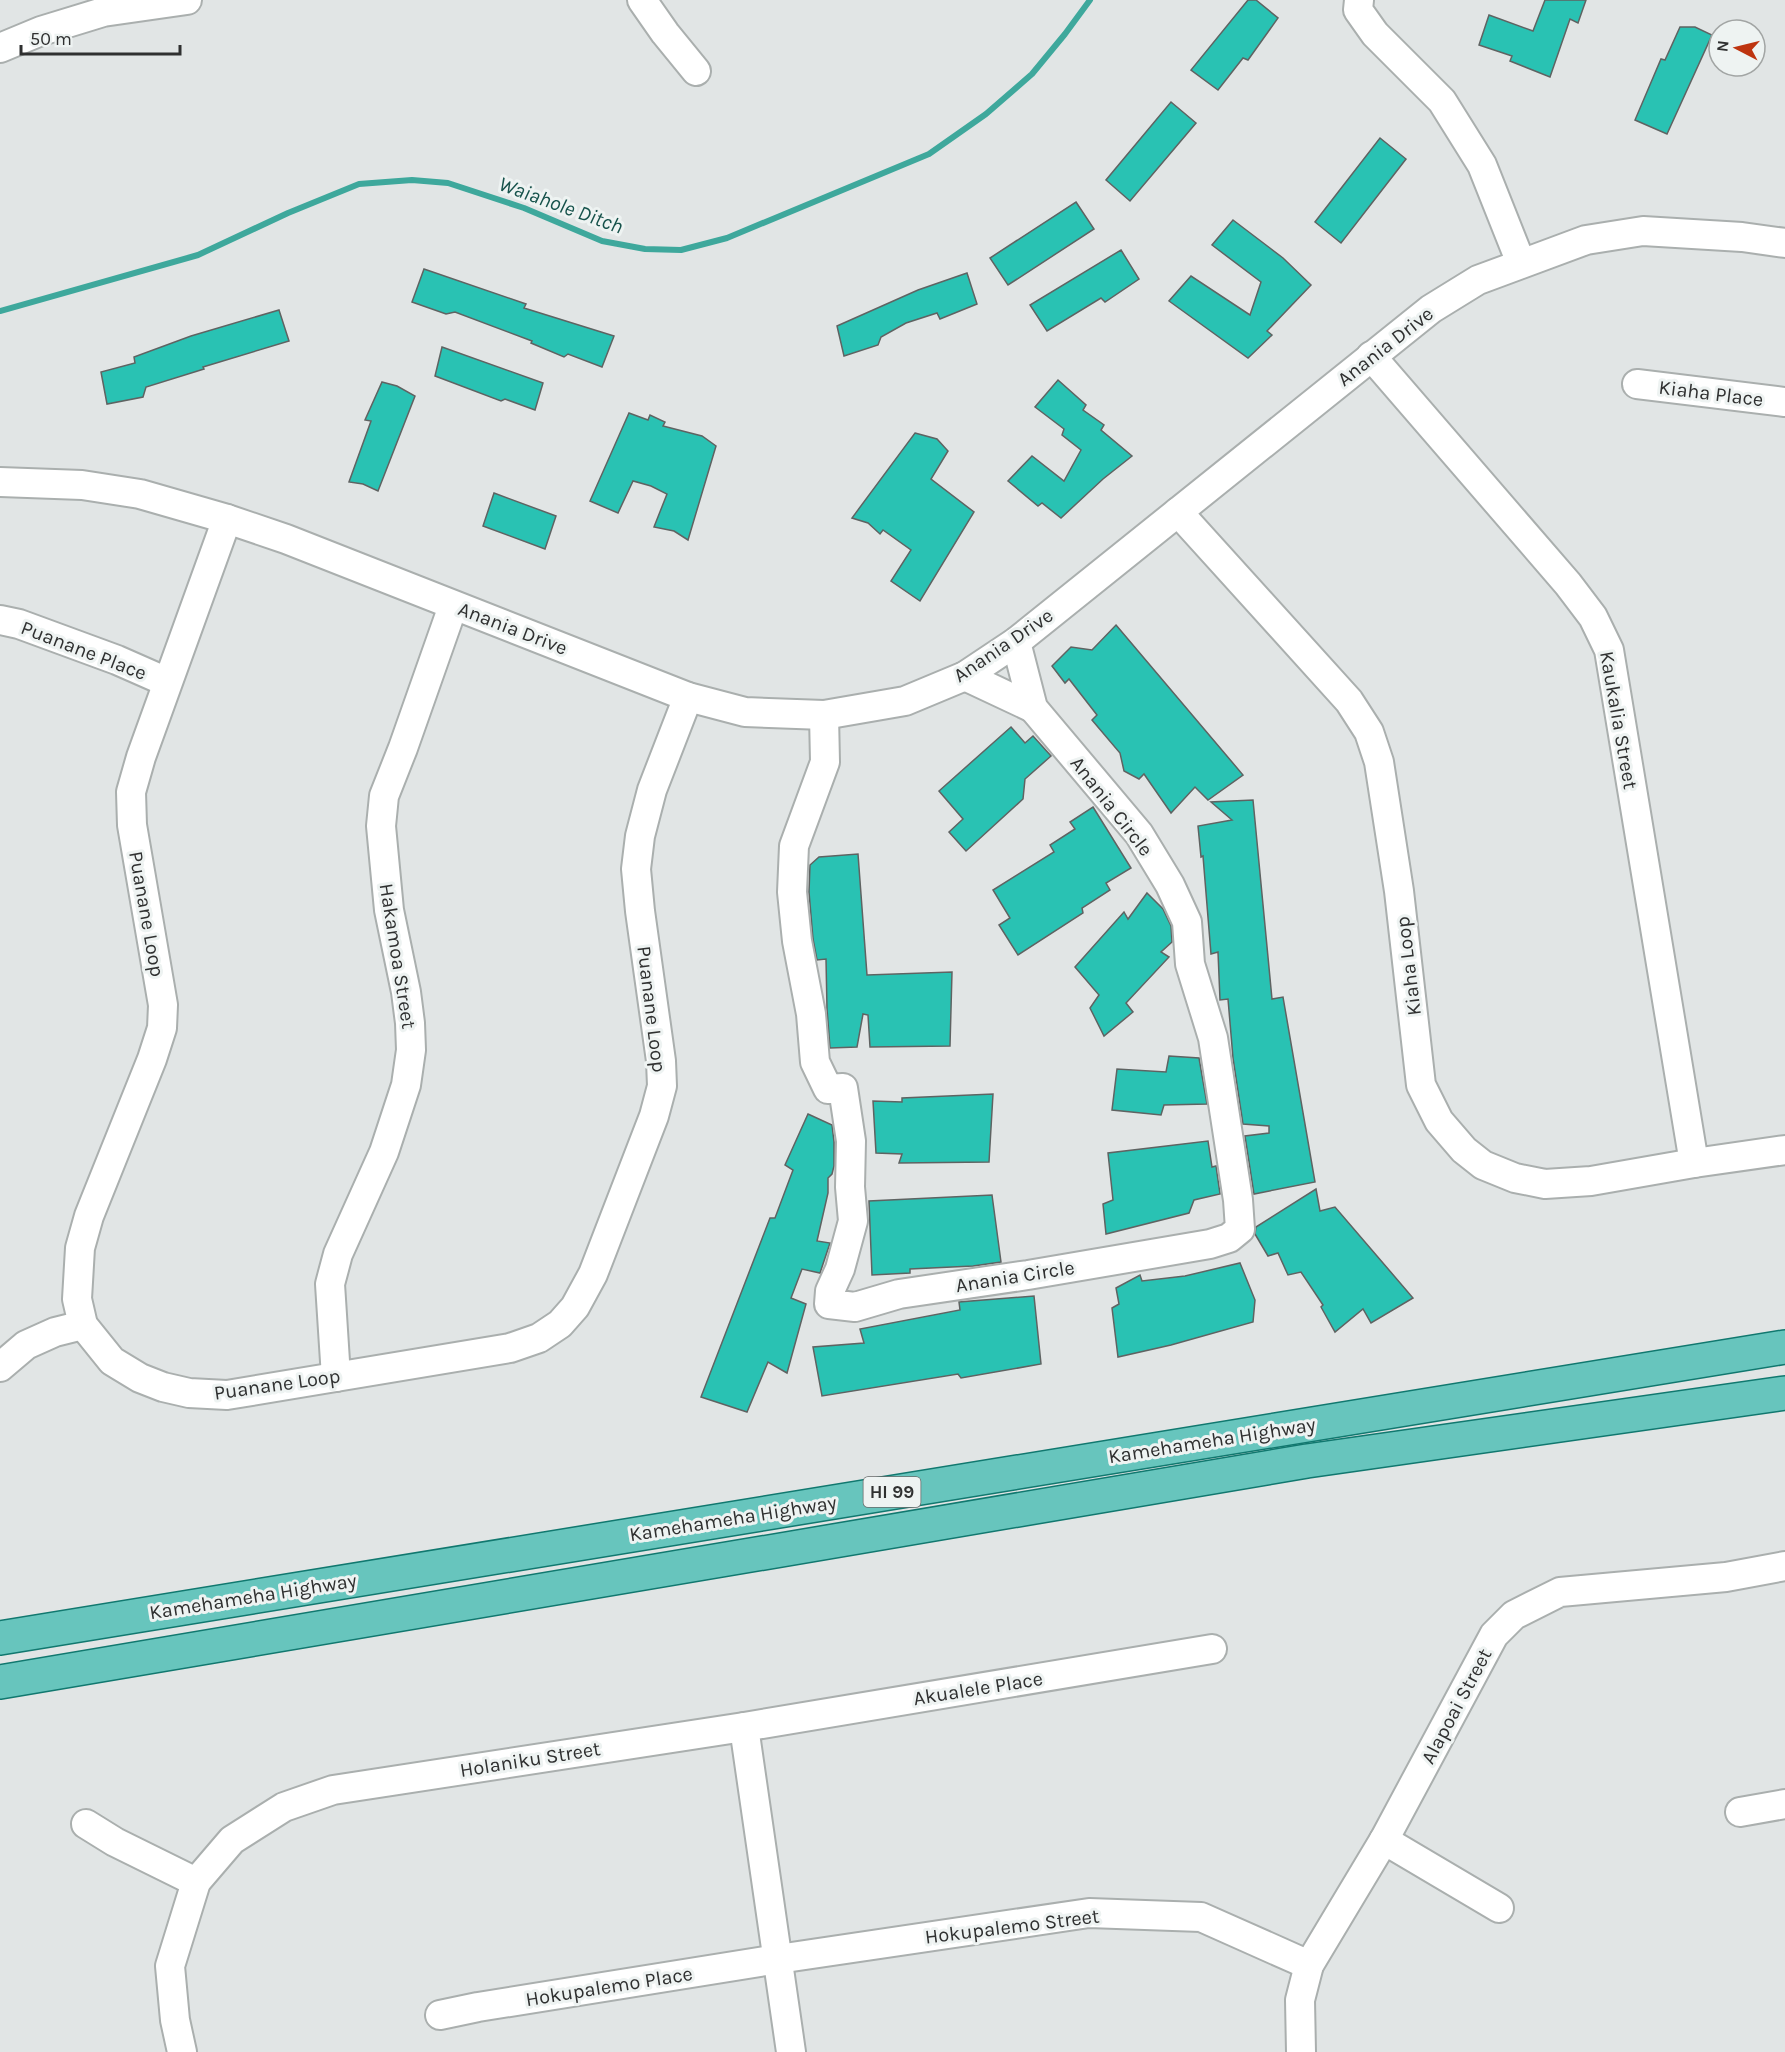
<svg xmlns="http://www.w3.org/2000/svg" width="1785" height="2052" viewBox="0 0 1785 2052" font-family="Karla,sans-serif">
<rect width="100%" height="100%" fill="#e1e5e5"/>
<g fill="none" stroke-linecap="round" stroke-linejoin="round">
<path stroke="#3ea89c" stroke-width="6" d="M0,311L198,255L288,213L359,184L412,180L448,183L524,208L602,241L645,249L681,250L727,238L929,154L986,114L1032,74L1065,34L1090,0"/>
</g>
<g fill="#29c2b3" stroke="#5f6362" stroke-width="1.5">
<path d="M1248,0H1256L1278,18L1248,60L1243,58L1218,90L1191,70Z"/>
<path d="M1545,0H1586L1578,23L1570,19L1550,77L1510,61L1512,56L1479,45L1489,15L1533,31Z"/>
<path d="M1680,27H1695L1712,35L1667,134L1635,120L1661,59L1665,60Z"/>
<path d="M1171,102L1196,123L1130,201L1106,180Z"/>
<path d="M1380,138L1406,159L1341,243L1315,222Z"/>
<path d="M1076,202L1094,229L1008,285L990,258Z"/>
<path d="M1233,220L1283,258L1311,285L1267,331L1272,335L1248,358L1169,301L1191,276L1250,315L1261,282L1212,245Z"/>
<path d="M1121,250L1139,279L1105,302L1101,298L1047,331L1030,305Z"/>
<path d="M424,269L526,304L524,308L614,336L602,367L568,354L564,357L531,343L532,341L455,312L446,314L412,302Z"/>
<path d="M967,273L977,304L940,319L937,313L906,323L881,337L878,345L844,356L837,326L918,290Z"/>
<path d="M279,310L289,341L203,367L204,369L146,387L143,397L107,404L101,372L135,363L134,357L191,336Z"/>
<path d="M442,347L543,383L535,410L505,399L501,401L435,376Z"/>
<path d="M1058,380L1086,405L1083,410L1104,425L1101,430L1132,456L1103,479L1061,518L1042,503L1038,506L1008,481L1032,456L1064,481L1081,450L1062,435L1064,429L1035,407Z"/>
<path d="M382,382L397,386L415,396L378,491L363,484L349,482L371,421L365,420Z"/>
<path d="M629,413L648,420L650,415L665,422L663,426L702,436L716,446L688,540L674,531L654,527L667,494L651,486L633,481L618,513L590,501Z"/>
<path d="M915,433L937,439L948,451L931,479L974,512L920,601L891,581L911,550L883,530L880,534L868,523L852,518Z"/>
<path d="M494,493L556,516L545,549L483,526Z"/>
<path d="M1116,625L1243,775L1208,800L1195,787L1171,813L1144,774L1139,779L1124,771L1120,753L1092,720L1097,715L1069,679L1065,683L1052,666L1071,647L1092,650Z"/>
<path d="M1011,727L1025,743L1033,736L1051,756L1025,779L1023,799L966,851L949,832L963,819L939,791Z"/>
<path d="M1253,800L1272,999L1283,997L1315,1182L1254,1194L1245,1136L1269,1133V1126L1243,1124L1233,1058L1228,999L1220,1000L1218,952L1211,954L1203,856L1201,857L1198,826L1232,820L1211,802Z"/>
<path d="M1093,807L1131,868L1106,883L1110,890L1082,908L1083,913L1018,955L999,925L1010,918L993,890L1054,852L1050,845L1075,829L1070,822Z"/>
<path d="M858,854L867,975L952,972L950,1046L870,1047L868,1015L863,1014L857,1047L830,1048L827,1009L826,959L817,960L813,939L809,892L810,865L819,857Z"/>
<path d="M1147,893L1163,909L1171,926L1172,942L1161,952L1169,957L1126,1003L1133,1012L1104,1036L1090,1008L1099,995L1075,967L1124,912L1128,919Z"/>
<path d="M1169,1056L1199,1058L1207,1104L1164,1105L1161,1115L1112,1110L1117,1069L1166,1072Z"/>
<path d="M993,1094L989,1162L899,1163L902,1154L876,1153L873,1101L902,1102V1098Z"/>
<path d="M808,1114L832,1125L834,1142V1166L832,1174L828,1178V1193L817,1241L830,1243L820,1273L802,1269L791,1298L806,1304L787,1373L768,1362L747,1412L701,1397L770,1218H775L793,1170L785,1165Z"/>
<path d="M1208,1141L1212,1167L1216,1166L1220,1194L1194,1200L1189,1213L1106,1234L1103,1204L1113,1200L1108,1153Z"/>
<path d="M1316,1189L1320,1211L1335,1207L1413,1298L1371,1323L1363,1309L1335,1332L1321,1307L1323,1305L1301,1272L1288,1275L1278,1253L1268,1256L1255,1234L1256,1227Z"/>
<path d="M992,1195L1001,1262L973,1266L910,1269V1273L872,1275L869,1201Z"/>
<path d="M1240,1263L1255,1300L1253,1322L1171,1345L1118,1357L1112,1308L1119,1304L1116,1288L1140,1275L1142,1281L1185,1276Z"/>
<path d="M1034,1296L1041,1364L961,1378L958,1374L822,1396L813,1347L864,1343L860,1329L960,1310L959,1302Z"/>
</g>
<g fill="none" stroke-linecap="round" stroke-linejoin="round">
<defs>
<g id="minor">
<path d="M642,0L665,33L696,71"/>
<path d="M1359,0L1358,10L1375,34L1442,101L1482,165L1521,263"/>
<path d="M0,48L41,31L103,12L187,0"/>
<path d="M1371,356L1568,584L1593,617L1609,650L1694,1163"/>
<path d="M1637,384L1785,402"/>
<path d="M0,482L82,485L140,494L227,519L286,539L688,697L745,712L824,715L905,701L965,676L1016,642L1431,309L1478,280L1586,240L1643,231L1742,237L1785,243"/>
<path d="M1178,512L1349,701L1369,732L1379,762L1399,891L1421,1085L1439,1121L1464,1150L1483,1165L1515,1178L1545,1184L1591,1181L1694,1163L1785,1150"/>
<path d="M227,519L141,757L131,792L132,825L163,1005L162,1028L152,1059L89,1216L80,1248L77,1299L83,1325L112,1361L140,1378L163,1387L189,1393L227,1395L510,1348L539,1338L560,1324L575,1307L593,1274L654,1116L662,1086L661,1061L640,911L636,869L640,836L652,790L688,697"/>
<path d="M0,620L19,624L117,660L167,682"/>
<path d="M965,676L1033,708"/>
<path d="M824,715L825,762L794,846L792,892L797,941L811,1014L815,1062L828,1089L843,1088L851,1141L850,1187L853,1221L840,1269L830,1291L829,1304L855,1307L899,1294L1028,1275L1210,1244L1229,1238L1240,1229L1238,1200L1213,1038L1190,964L1187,922L1170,885L1139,834L1033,708L1016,642"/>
<path d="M0,1367L26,1345L55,1332L83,1325"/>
<path d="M336,1377L330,1284L338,1254L384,1152L406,1085L411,1050L410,1023L406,992L389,910L381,826L384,796L403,748L453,606"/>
<path d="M744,1727L791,2052"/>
<path d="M1740,1812L1785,1804"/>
<path d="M86,1824L115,1842L196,1882"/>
<path d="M1384,1840L1499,1908"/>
<path d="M440,2015L478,2007L778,1959L1089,1913L1201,1917L1309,1965"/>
<path d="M182,2052L175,2020L170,1966L196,1882L232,1840L284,1807L333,1790L744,1727L1212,1649"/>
<path d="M1301,2052L1300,2000L1309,1965L1384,1840L1494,1635L1514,1615L1560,1592L1726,1577L1785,1566"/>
</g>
<g id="major">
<path d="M0,1638L1785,1347"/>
<path d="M0,1682L1307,1461L1785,1393"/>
</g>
</defs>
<use href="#minor" stroke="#aaafae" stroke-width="32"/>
<use href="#major" stroke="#11786f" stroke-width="36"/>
<use href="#minor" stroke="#fff" stroke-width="28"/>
<use href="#major" stroke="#67c5bd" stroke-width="33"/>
</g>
<g text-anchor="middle" stroke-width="6" stroke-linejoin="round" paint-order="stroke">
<rect fill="#eef3f2" stroke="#686a6a" stroke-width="1.5" x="863.5" y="1477" width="57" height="30" rx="4.5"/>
<g font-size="18" font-weight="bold" fill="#2f3030">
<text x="892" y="1498">HI 99</text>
</g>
<g font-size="20" fill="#2f3030" stroke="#eef3f2">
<text transform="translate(1385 346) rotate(-38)" y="7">Anania Drive</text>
<text transform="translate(1711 393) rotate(7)" y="7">Kiaha Place</text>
<text transform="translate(513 628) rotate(21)" y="7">Anania Drive</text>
<text transform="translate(1003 645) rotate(-34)" y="7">Anania Drive</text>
<text transform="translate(84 650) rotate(21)" y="7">Puanane Place</text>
<text transform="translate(1619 720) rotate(80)" y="7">Kaukalia Street</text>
<text transform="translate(1112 806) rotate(52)" y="7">Anania Circle</text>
<text transform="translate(147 914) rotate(80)" y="7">Puanane Loop</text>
<text transform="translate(398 956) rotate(81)" y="7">Hakamoa Street</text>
<text transform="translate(1408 966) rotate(-97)" y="7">Kiaha Loop</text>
<text transform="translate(652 1009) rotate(83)" y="7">Puanane Loop</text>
<text transform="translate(1015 1276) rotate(-9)" y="7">Anania Circle</text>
<text transform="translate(277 1384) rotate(-8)" y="7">Puanane Loop</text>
<text transform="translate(1212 1440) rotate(-9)" y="7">Kamehameha Highway</text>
<text transform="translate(733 1518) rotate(-9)" y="7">Kamehameha Highway</text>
<text transform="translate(253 1596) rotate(-9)" y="7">Kamehameha Highway</text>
<text transform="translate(978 1688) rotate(-9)" y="7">Akualele Place</text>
<text transform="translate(1456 1706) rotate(-62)" y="7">Alapoai Street</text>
<text transform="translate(530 1759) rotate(-9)" y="7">Holaniku Street</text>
<text transform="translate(1012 1926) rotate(-7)" y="7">Hokupalemo Street</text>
<text transform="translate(609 1986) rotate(-9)" y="7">Hokupalemo Place</text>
</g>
<g font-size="21" font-style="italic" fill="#16524b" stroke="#eef3f2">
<text transform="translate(561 205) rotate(20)" y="7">Waiahole Ditch</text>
</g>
</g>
<g transform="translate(1737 48) rotate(277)"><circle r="28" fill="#eef3f2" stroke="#a2a5a4" stroke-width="1.5"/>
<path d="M0-4.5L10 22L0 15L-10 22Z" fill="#be340f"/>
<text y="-9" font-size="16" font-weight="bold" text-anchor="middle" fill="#2f3030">N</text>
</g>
<path d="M21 45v9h159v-9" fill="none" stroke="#2f3030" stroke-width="3"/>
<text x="30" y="45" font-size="18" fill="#2f3030" stroke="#eef3f2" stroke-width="4.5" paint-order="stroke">50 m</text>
</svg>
